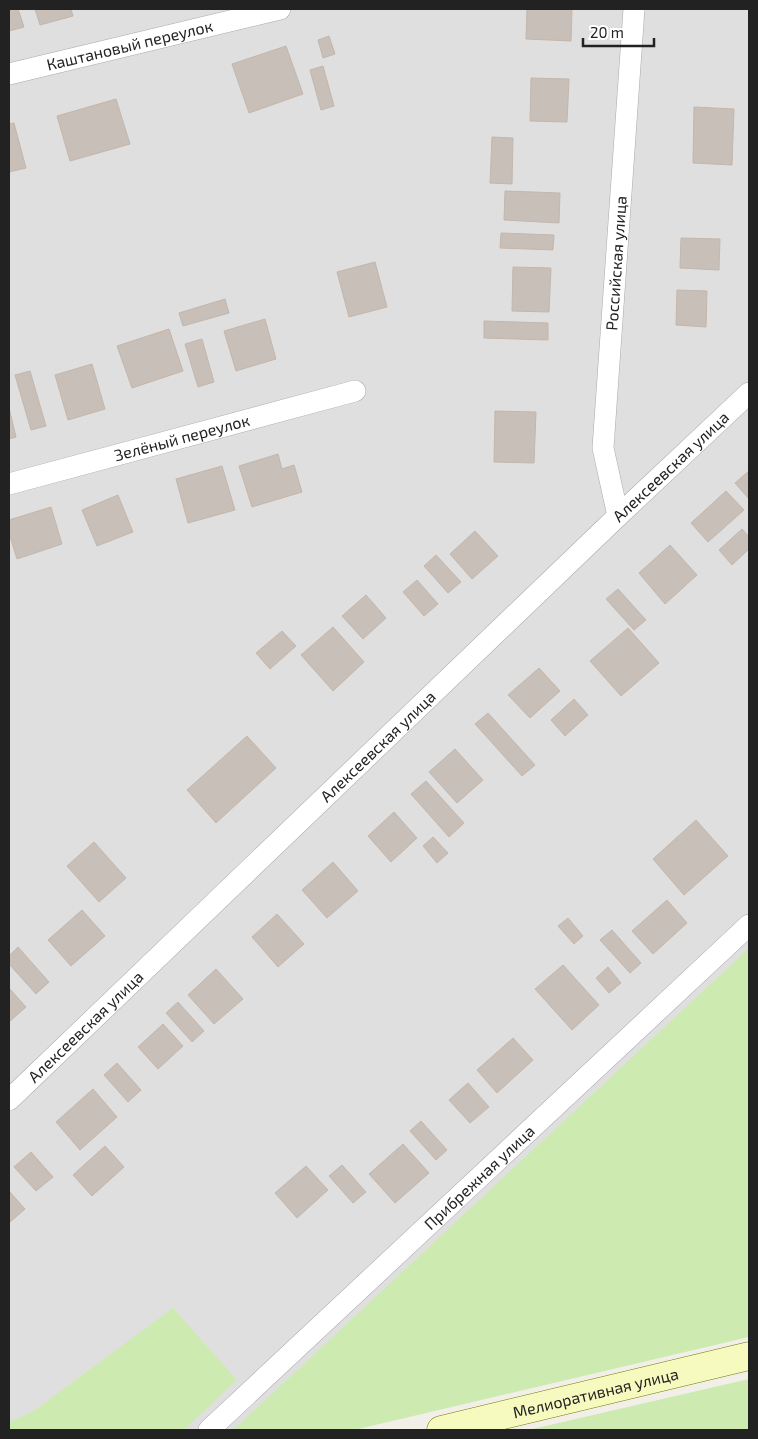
<svg xmlns="http://www.w3.org/2000/svg" width="758" height="1439" viewBox="0 0 758 1439" font-family="'Exo 2',sans-serif">
<rect width="100%" height="100%" fill="#f2efe9"/>
<path fill="#e0dfdf" d="M9,9H749V1021L318,1430H9Z"/>
<g fill="#cdebb0">
<path d="M749,948V1337L354,1430H233Z"/>
<path d="M173,1308L237,1380L184,1430H9V1423L35,1410Z"/>
<path d="M749,1379V1430H528Z"/>
</g>
<g fill="#c7bfb8" stroke="#c4b6ab">
<path d="M9,9H18L24,27L9,31Z"/>
<path d="M35,9H71L73,16L40,25Z"/>
<path d="M527,9H572L571,41L526,39Z"/>
<path d="M329,36L335,54L323,58L318,40Z"/>
<path d="M286,46L303,94L249,113L232,64Z"/>
<path d="M323,66L334,106L321,110L310,70Z"/>
<path d="M531,78L569,79L567,122L530,121Z"/>
<path d="M116,99L130,144L70,161L57,116Z"/>
<path d="M694,107L734,109L732,165L693,163Z"/>
<path d="M14,123L26,168L9,172V124Z"/>
<path d="M492,137L513,138L512,184L490,183Z"/>
<path d="M505,191L560,193L559,223L504,220Z"/>
<path d="M501,233L554,235L553,250L500,248Z"/>
<path d="M681,238L720,239L719,270L680,268Z"/>
<path d="M375,262L387,307L349,317L337,272Z"/>
<path d="M513,267L551,268L549,312L512,311Z"/>
<path d="M677,290L707,291L706,327L676,325Z"/>
<path d="M225,299L229,313L183,326L179,313Z"/>
<path d="M265,319L276,359L236,371L224,331Z"/>
<path d="M484,321L548,323V340L484,338Z"/>
<path d="M169,329L183,371L132,388L117,346Z"/>
<path d="M202,339L214,382L198,387L185,344Z"/>
<path d="M92,364L105,409L68,420L55,375Z"/>
<path d="M30,371L46,426L31,430L15,375Z"/>
<path d="M9,408L16,437L9,439Z"/>
<path d="M495,411L536,412L534,463L494,462Z"/>
<path d="M278,454L282,469L294,465L302,492L252,507L239,466Z"/>
<path d="M222,466L235,510L188,523L176,479Z"/>
<path d="M749,471V499L735,483Z"/>
<path d="M726,491L744,510L708,542L691,523Z"/>
<path d="M118,495L133,532L97,546L82,510Z"/>
<path d="M51,507L62,544L17,559L9,533V520Z"/>
<path d="M742,529L749,537V549L732,565L719,550Z"/>
<path d="M475,531L498,556L472,579L450,554Z"/>
<path d="M670,545L697,575L665,604L639,573Z"/>
<path d="M436,555L461,582L448,593L424,566Z"/>
<path d="M417,580L438,604L424,616L403,592Z"/>
<path d="M618,589L646,620L634,630L606,599Z"/>
<path d="M366,595L386,618L363,639L342,616Z"/>
<path d="M333,627L364,662L333,691L301,655Z"/>
<path d="M628,628L659,663L621,696L590,661Z"/>
<path d="M282,631L296,646L270,669L256,653Z"/>
<path d="M539,668L560,691L530,718L508,695Z"/>
<path d="M574,699L588,715L565,736L551,720Z"/>
<path d="M488,713L535,765L522,776L475,724Z"/>
<path d="M247,736L276,768L216,823L187,790Z"/>
<path d="M455,749L483,780L457,803L429,772Z"/>
<path d="M426,781L464,823L449,837L411,794Z"/>
<path d="M394,812L417,838L391,862L368,836Z"/>
<path d="M696,820L728,856L684,895L653,859Z"/>
<path d="M433,837L448,853L437,863L423,846Z"/>
<path d="M94,842L126,878L99,902L67,866Z"/>
<path d="M333,862L358,891L327,918L302,890Z"/>
<path d="M667,900L687,923L653,954L632,931Z"/>
<path d="M82,910L105,936L71,966L48,940Z"/>
<path d="M277,914L304,944L278,967L252,937Z"/>
<path d="M568,918L583,936L574,944L558,926Z"/>
<path d="M612,930L641,963L630,973L600,940Z"/>
<path d="M18,947L49,982L36,994L9,964V956Z"/>
<path d="M563,965L599,1005L572,1030L535,989Z"/>
<path d="M608,967L621,983L609,993L596,978Z"/>
<path d="M216,969L243,999L214,1024L188,995Z"/>
<path d="M9,988L26,1007L9,1022Z"/>
<path d="M178,1002L204,1031L192,1042L166,1013Z"/>
<path d="M163,1024L183,1046L158,1069L138,1047Z"/>
<path d="M513,1038L533,1060L497,1093L477,1070Z"/>
<path d="M117,1063L141,1090L128,1102L104,1075Z"/>
<path d="M468,1083L489,1107L470,1123L449,1100Z"/>
<path d="M93,1089L117,1117L80,1150L56,1122Z"/>
<path d="M421,1121L447,1150L436,1160L410,1131Z"/>
<path d="M403,1144L429,1173L395,1203L369,1174Z"/>
<path d="M105,1146L124,1167L92,1196L73,1175Z"/>
<path d="M31,1152L53,1177L36,1191L14,1167Z"/>
<path d="M342,1165L366,1192L353,1203L329,1176Z"/>
<path d="M306,1166L328,1190L297,1218L275,1193Z"/>
<path d="M9,1191L25,1209L9,1223Z"/>
</g>
<g fill="none" stroke-linecap="round" stroke-linejoin="round">
<defs>
<g id="street">
<path id="s1" d="M9,74L280,9"/>
<path id="s2" d="M9,484L355,391"/>
<path id="s3" d="M618,516L603,448L634,9"/>
<path id="s4" d="M9,1100L618,516L749,393"/>
<path id="s5" d="M209,1430L749,925"/>
</g>
<g id="secondary">
<path id="s6" d="M441,1430L749,1356"/>
</g>
</defs>
<use href="#street" stroke="#a9a9a9" stroke-width="22"/>
<use href="#secondary" stroke="#707d05" stroke-width="29"/>
<use href="#street" stroke="#fff" stroke-width="21"/>
<use href="#secondary" stroke="#f7fabf" stroke-width="28"/>
</g>
<g text-anchor="middle" stroke-width="5" stroke-linejoin="round" paint-order="stroke">
<g font-size="16" fill="#222" stroke="#fff">
<text dy="6" stroke="none"><textPath href="#s1" startOffset="124">Каштановый переулок</textPath></text>
<text dy="6" stroke="none"><textPath href="#s3" startOffset="255">Российская улица</textPath></text>
<text dy="6" stroke="none"><textPath href="#s2" startOffset="179">Зелёный переулок</textPath></text>
<text dy="6" stroke="none"><textPath href="#s4" startOffset="916">Алексеевская улица</textPath></text>
<text dy="6" stroke="none"><textPath href="#s4" startOffset="511">Алексеевская улица</textPath></text>
<text dy="6" stroke="none"><textPath href="#s4" startOffset="106">Алексеевская улица</textPath></text>
<text dy="6" stroke="none"><textPath href="#s5" startOffset="370">Прибрежная улица</textPath></text>
<text dy="6" stroke="none"><textPath href="#s6" startOffset="159">Мелиоративная улица</textPath></text>
</g>
</g>
<rect width="758" height="1439" fill="none" stroke="#222222" stroke-width="20"/>
<path d="M583 38v8h71v-8" fill="none" stroke="#222222" stroke-width="2.5"/>
<text x="590" y="38" font-size="15" fill="#222222" stroke="#ffffff" stroke-width="4" paint-order="stroke">20 m</text>
</svg>
